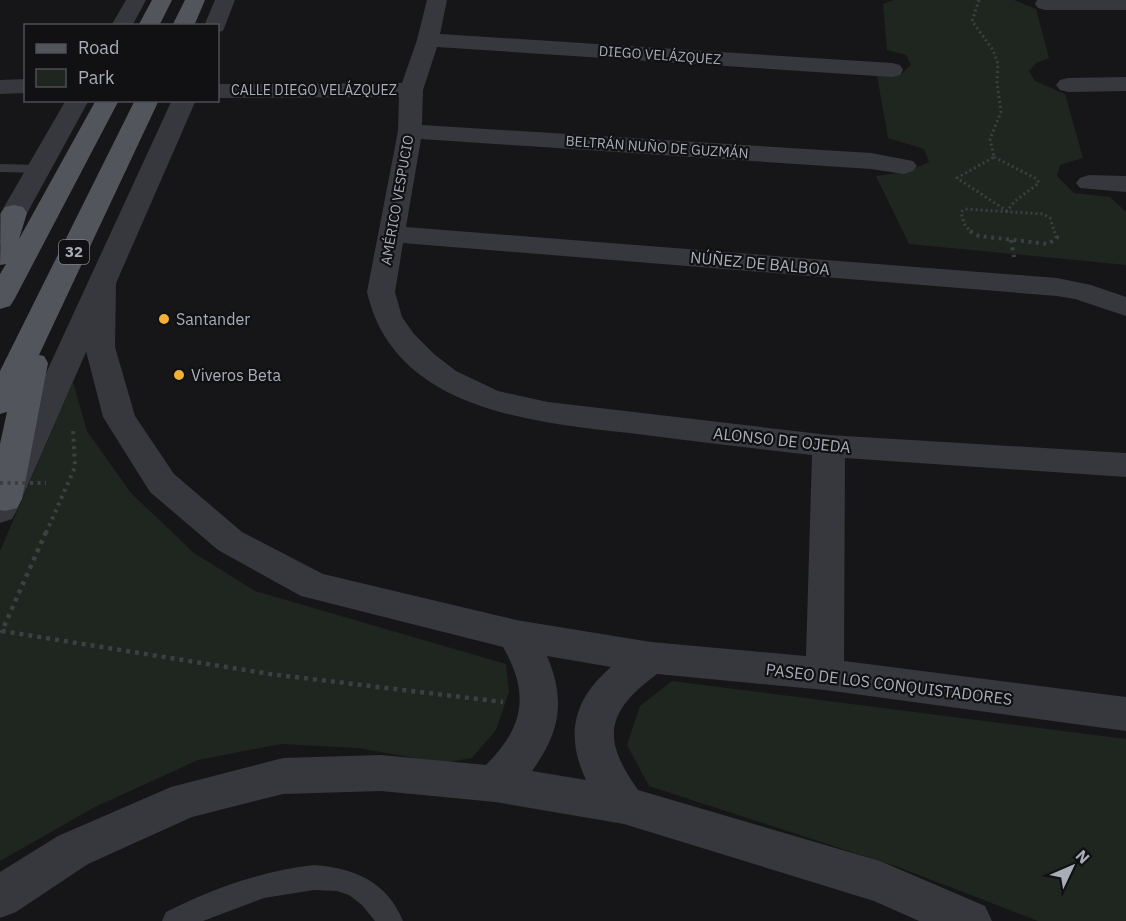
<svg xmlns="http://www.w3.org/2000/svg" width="1126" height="921" viewBox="0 0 1126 921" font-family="'IBM Plex Sans',sans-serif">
<rect width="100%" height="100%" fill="#161618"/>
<g fill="#1e261f">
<path d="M894,0H1014L1036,9L1049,58L1036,63L1029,71L1035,81L1065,94L1083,158L1060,165L1057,176L1074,193L1110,197L1126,212V265L909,244L876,176L907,172L929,162L924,149L888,138L877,76L902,73L911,65L906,55L887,50L883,4Z"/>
<path d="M73,382L87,431L131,493L194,553L255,591L506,664L509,692L496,730L472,758L443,763L358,748L281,744L198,760L95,807L0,861V551Z"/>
<path d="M672,681L1126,739V921H1038L898,867L649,786L627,745L640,706Z"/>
</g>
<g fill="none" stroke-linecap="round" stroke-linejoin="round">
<g stroke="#3d3f44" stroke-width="3" stroke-dasharray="2 3" stroke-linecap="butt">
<path d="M979,0L972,21L993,50L998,64L997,82L1001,112L990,139L994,157"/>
<path d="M994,157L1037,179L1039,183L1015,201L1007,211L957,178Z"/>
<path d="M972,233L964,224L961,212L965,209L1043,214L1050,218L1055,233"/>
</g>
<g stroke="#3d3f44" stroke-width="4" stroke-dasharray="3 4.5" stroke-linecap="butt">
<path d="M970,231L979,236L1048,244L1057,238L1055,231"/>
<path d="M1011,240L1014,257"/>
<path d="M46,533L75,467L73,428"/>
</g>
<path stroke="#3d3f44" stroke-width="4.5" stroke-dasharray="4 5" stroke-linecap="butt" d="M46,532L2,631L270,674L503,702"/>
<g fill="#37383d" fill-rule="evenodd">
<path d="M0,164L39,165L46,169L39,173L0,172Z"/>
<path d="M314,865C355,868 387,882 403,921H375L362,905L349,895L337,891L314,890L264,898L203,921H162L166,912C213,888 262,871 314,865Z"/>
</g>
<g fill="#37383d" fill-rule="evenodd">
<path d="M427,0H447L440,34L892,63L900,65L903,70L900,75L892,77L437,47L423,90L422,125L871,153L913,161L917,166L913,171L904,174L871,169L421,139L406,227L1057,278L1091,285L1126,297V316L1075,299L1057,296L403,243L395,292L402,317L414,334L434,354L456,371L498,391L548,402L829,435L1126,453V477L845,458L844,661L1126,697V731L825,690L657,674C606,712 601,738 638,790L880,861L985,906L992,921H919L874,901L624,824L495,802L381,791L283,794L192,817L88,864L16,912L0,918V872L58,836L171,787L283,758L381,755L486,765C524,727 530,694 503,647L301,596L218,550L150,492L103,417L85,347L88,283L92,277L102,274L112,277L116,283L115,347L135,416L174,474L242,532L323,574L516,620L651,642L806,656L812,455C757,449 701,442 645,435C543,423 395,415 367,292L398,131L399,97L218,98V84L402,83L417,40ZM547,656L611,667C573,700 565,735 586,780L532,771C560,732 566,701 547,656Z"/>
<path d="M1037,0H1126V10H1045L1038,8L1035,4Z"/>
<path d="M1126,77V91L1068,92L1060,90L1056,85L1060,80L1068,78Z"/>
<path d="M26,79V93L0,94V80Z"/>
<path d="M1089,175L1126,176V192L1080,188L1076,183L1080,178Z"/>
</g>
<g fill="#37383d" fill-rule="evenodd">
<path d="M126,0H146L132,26H111Z"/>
<path d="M215,0H235L223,31L218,32V26H204Z"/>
<path d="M66,100H89L14,237L10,243L0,245V214Z"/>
<path d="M172,100H196L17,510L12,519L0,523V473Z"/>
</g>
<g fill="#53555c" fill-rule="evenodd">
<path d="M152,0H172L159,26H138Z"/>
<path d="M185,0H205L194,26H172Z"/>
<path d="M96,100H119L14,300L10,306L0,309V274L6,264L0,265L1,213L5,207L14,205L23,207L27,213L19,239Z"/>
<path d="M135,100H159L39,355L44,356L48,363L22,499L17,508L5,511L0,510V444L7,412L0,414V371Z"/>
</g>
<path stroke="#3d3f44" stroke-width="4" stroke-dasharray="3 4.5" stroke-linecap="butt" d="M0,483H46"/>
</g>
<g fill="#f2b134" stroke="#111113" stroke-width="2">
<circle cx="164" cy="319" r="6"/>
<circle cx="179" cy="375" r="6"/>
</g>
<g text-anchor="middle" stroke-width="4.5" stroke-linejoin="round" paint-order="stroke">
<g font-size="14" fill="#a8adb8" stroke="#111113">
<text transform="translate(660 55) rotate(4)" y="5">DIEGO VELÁZQUEZ</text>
<text x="314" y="95">CALLE DIEGO VELÁZQUEZ</text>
<text transform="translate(657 147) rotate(4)" y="5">BELTRÁN NUÑO DE GUZMÁN</text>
<text transform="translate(397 200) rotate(-80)" y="5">AMÉRICO VESPUCIO</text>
</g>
<rect fill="#111113" stroke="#7b7e86" stroke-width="1.5" x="59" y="240" width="30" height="24" rx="4.5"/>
<g font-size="15" font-weight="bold" fill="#a8adb8">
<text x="74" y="257">32</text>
</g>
<g font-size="16" fill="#a8adb8" stroke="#111113">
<text transform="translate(760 263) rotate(5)" y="6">NÚÑEZ DE BALBOA</text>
<text transform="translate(782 440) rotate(6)" y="6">ALONSO DE OJEDA</text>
<text transform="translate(889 684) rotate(7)" y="6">PASEO DE LOS CONQUISTADORES</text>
</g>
<g font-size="16" fill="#a8adb8" stroke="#111113" text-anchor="start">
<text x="176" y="325">Santander</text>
<text x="191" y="381">Viveros Beta</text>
</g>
</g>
<rect x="24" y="24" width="195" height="78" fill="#111113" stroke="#4d4f55" stroke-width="1.5"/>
<rect x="36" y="44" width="30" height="9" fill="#53555c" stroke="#4d4f55" stroke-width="1.5"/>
<text x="78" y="54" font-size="18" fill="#a8adb8">Road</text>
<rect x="36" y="69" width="30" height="18" fill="#1e261f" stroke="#4d4f55" stroke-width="1.5"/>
<text x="78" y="84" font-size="18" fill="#a8adb8">Park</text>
<g transform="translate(1072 867) rotate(46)" stroke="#111113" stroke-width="4.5" paint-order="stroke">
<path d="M0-4.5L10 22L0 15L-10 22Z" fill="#a8adb8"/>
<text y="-9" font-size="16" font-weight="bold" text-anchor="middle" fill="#a8adb8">N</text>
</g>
</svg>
